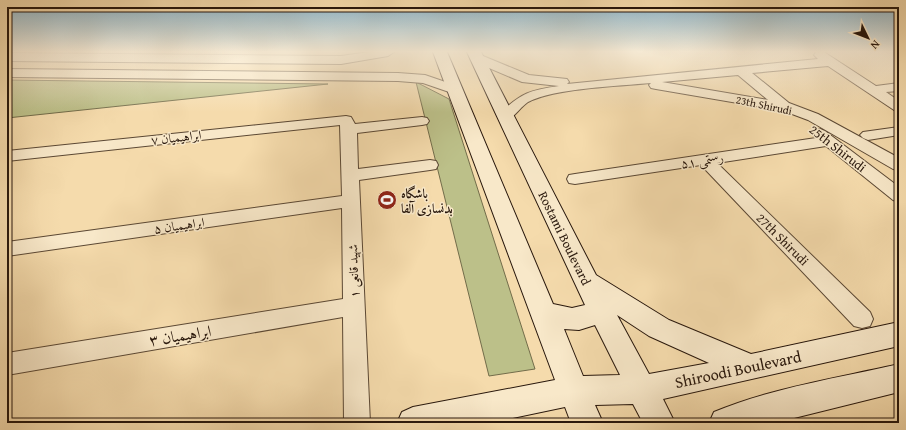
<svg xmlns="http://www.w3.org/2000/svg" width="906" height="430" viewBox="0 0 906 430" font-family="'Gentium Book Plus',Amiri,serif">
<rect width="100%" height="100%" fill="#f5dbac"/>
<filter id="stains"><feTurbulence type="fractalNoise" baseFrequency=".005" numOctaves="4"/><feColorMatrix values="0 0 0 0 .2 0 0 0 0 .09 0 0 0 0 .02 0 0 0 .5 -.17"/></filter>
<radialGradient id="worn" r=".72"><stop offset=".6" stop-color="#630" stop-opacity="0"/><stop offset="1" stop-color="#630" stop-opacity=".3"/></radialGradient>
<g fill="#bcc089" stroke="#726c4a">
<path d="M7,80L328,84L7,118Z"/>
<path d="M416,82L449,99L535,369L489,376Z"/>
</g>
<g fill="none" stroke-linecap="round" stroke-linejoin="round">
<defs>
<g id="street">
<path d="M369,52H394L388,56L341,64L7,61V53L341,56Z"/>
<path d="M816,52H824L876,86L899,83V91L886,92L899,101V111L894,110L828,66L752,73L789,103L818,114L899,158V170L893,169L808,120L784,111L656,89L651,88L649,85L651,83C619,86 555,88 528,102C522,106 516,114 510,119H500L498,116L500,113C522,93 530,90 559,86L522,82L475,62L473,59L479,55L483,56L529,75L567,79L569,82L567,84L818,59L814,55ZM738,75L768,100L662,82Z"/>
<path d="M7,69L398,73L425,75L460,87L462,90L460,93L455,94L423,83L398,81L7,77Z"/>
<path d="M346,116L351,117L355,124L422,117L427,118L429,121L427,124L422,125L357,133L358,169L430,160L436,161L438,165L436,169L430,170L359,180L370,423H344L343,317L7,375V353L343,299L342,208L7,256V242L342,196L340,125L7,161V151Z"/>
<path d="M899,127V135L868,140L863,138L860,135L863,132Z"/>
<path d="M820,129L825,131L899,187V202L893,200L826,146L717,163L870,312L873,319L870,326L862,328L854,326L701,165L575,184L569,183L567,179L569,175L575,174L816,138L812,134L815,131Z"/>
</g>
<g id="secondary">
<path d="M433,52H447L553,304L572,308L585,305L467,52H481L596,275L669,320L751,354L899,322V346L663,399L675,423H643L633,404L595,405L603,423H571L565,407L489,423H397L402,412L413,407L555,380ZM617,315L649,336L709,363L649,374ZM595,325L620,375L583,376L564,329L579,330Z"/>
<path d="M899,364V392L774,423H709L714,412C771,388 838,378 899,364Z"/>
</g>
</defs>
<use href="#street" stroke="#5b4834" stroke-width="2"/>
<use href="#secondary" stroke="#28170c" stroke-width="2"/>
<use href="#street" fill="#f8e8c9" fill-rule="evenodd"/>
<use href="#secondary" fill="#f8e8c9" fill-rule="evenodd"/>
</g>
<linearGradient id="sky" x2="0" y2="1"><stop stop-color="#89b7d0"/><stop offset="0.46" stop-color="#faefda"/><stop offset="1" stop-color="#faefda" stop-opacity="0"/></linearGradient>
<rect width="906" height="112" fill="url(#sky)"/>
<defs>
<symbol id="stadium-disc" viewBox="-11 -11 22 22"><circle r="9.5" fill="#8f2418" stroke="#f8e8c9"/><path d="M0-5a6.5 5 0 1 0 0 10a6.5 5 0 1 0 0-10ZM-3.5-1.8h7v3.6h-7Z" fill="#fff"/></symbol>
</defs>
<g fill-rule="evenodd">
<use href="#stadium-disc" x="376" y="189" width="22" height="22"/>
</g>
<g text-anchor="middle" stroke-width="3" stroke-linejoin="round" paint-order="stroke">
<g font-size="11" fill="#28170c" stroke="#f8e8c9">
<text transform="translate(764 105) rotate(12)" y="4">23th Shirudi</text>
</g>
<g font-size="13" fill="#28170c" stroke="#f8e8c9">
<text transform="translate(176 137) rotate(-6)" y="5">ابراهیمیان ۷</text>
<text transform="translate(838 148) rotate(38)" y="5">25th Shirudi</text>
<text transform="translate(702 160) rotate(-9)" y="5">رستمی ۵۱</text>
<text transform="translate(179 225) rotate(-8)" y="5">ابراهیمیان ۵</text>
<text transform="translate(565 238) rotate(64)" y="5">Rostami Boulevard</text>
<text transform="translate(783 239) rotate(45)" y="5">27th Shirudi</text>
<text transform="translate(353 271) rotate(-92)" y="5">شهید قانعی ۱</text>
</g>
<g font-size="13" font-weight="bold" fill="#28170c" stroke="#f8e8c9" text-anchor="start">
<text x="401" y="198">باشگاه<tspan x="401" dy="15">بدنسازی آلفا</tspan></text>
</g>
<g font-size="16" fill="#28170c" stroke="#f8e8c9">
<text transform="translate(180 335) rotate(-9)" y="6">ابراهیمیان ۳</text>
<text transform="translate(738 369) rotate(-12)" y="6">Shiroodi Boulevard</text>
</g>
</g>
<rect width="906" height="430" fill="none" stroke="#f5dbac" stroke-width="24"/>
<rect x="8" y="8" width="890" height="414" fill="none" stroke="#28170c" stroke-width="2"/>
<rect x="12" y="12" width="882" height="406" fill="none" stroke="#28170c"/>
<g transform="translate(868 38) rotate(133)" stroke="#f8e8c9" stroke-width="3" paint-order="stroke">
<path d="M0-3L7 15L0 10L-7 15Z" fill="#28170c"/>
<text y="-6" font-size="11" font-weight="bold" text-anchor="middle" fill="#28170c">N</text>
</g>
<rect width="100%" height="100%" filter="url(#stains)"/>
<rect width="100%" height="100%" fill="url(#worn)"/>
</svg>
